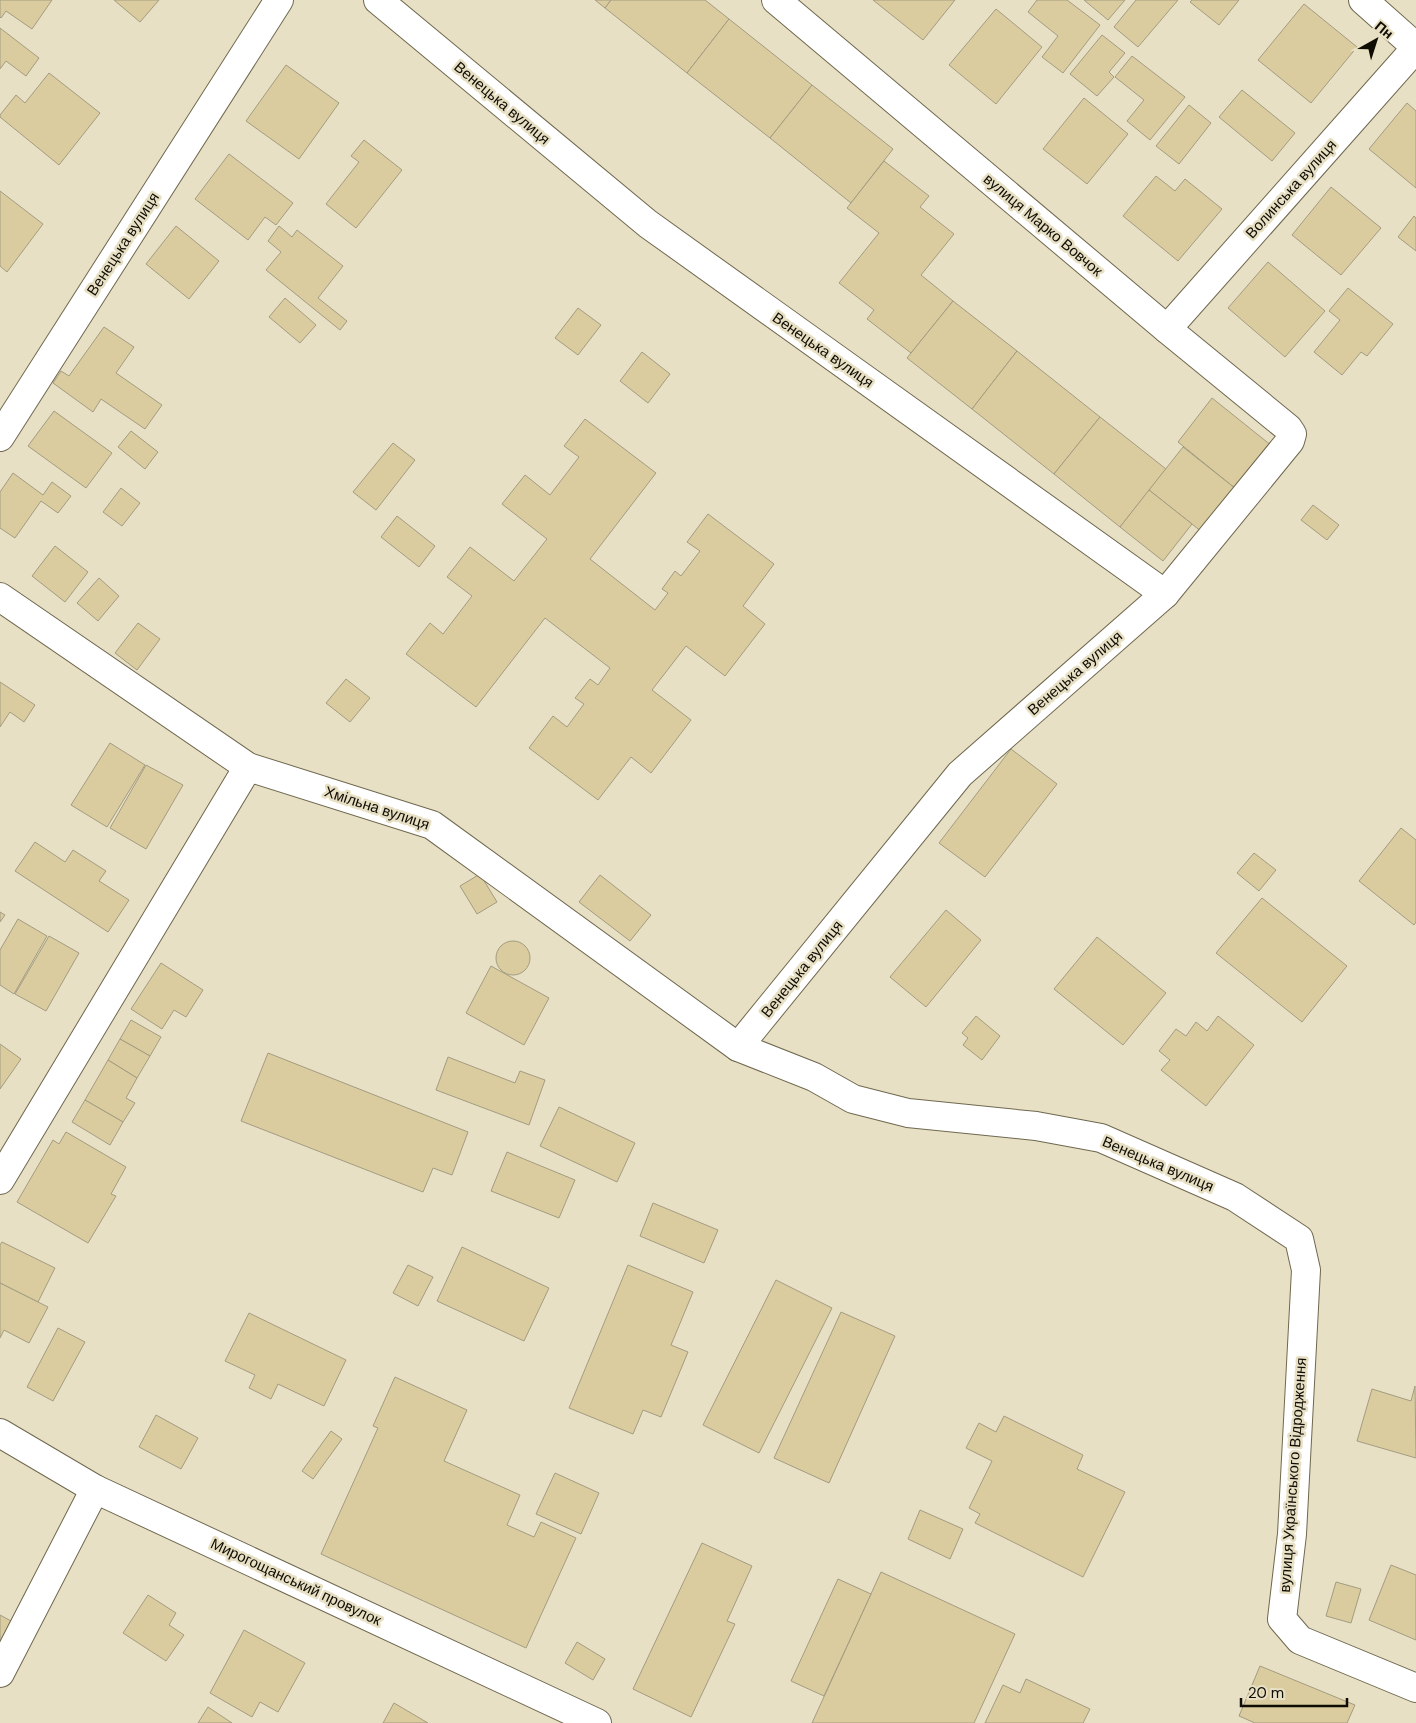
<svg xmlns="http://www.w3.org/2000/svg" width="1416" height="1723" viewBox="0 0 1416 1723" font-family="'DM Sans',sans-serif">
<rect width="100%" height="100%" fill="#e8e0c4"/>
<g fill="#dacc9f" stroke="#a39c81">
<path d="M0,0H52L32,29L6,11L1,18L0,17Z"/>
<path d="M114,0H159L140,22Z"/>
<path d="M595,0H611L605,8Z"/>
<path d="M611,0H705L729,19L687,73L605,8Z"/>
<path d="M873,0H955L923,40Z"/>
<path d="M1037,0H1067L1100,25L1063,73L1042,57L1058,36L1028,12Z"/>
<path d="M1084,0H1125L1108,20Z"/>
<path d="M1136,0H1178L1138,47L1114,27Z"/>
<path d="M1192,0H1239L1219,25L1190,2Z"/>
<path d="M1304,4L1357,47L1311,103L1258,60Z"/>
<path d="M996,9L1042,47L996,104L949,65Z"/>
<path d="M729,19L812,85L770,138L687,73Z"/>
<path d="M0,28L39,58L26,76L6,61L0,69Z"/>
<path d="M1102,35L1125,53L1109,72L1114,77L1097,96L1070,74Z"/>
<path d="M1132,56L1185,97L1150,140L1127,121L1144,100L1115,77Z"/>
<path d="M286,65L339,103L299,159L246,121Z"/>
<path d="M49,73L100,113L59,165L0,117V115L16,95L25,103Z"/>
<path d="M812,85L893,149L851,203L770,138Z"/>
<path d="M1242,90L1295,133L1272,161L1219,117Z"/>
<path d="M1084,98L1128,134L1087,184L1043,149Z"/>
<path d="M1407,103L1416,111V188L1369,149Z"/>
<path d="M1189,105L1211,123L1179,164L1156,146Z"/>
<path d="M364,140L402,170L356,228L326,204L359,162L351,156Z"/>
<path d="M229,154L293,203L276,225L265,217L248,240L195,199Z"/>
<path d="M884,161L929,196L920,207L954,234L921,275L953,301L911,353L867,319L874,310L839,283L879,233L847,208Z"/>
<path d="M1156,176L1175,191L1185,179L1222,209L1178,261L1123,216Z"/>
<path d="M1331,187L1381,228L1341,275L1292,235Z"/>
<path d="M0,191L43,224L7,272L0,266Z"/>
<path d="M1414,216L1416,218V251L1398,237Z"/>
<path d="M176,226L219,261L189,299L146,264Z"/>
<path d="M279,226L292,237L297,230L343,266L318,298L347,321L340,330L266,270L281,252L268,241Z"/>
<path d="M1268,262L1325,311L1285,357L1228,308Z"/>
<path d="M1348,288L1393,324L1367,356L1361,352L1342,375L1314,352L1340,320L1329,311Z"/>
<path d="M285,298L316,325L300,343L269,317Z"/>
<path d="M953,301L1017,351L972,409L907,358Z"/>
<path d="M578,308L601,325L578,355L555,338Z"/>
<path d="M104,327L134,347L116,373L162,405L145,429L101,399L93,412L53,383L61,371L69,376Z"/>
<path d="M1017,351L1100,417L1054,474L972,409Z"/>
<path d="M642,352L670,374L648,403L620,381Z"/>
<path d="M1212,398L1277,450L1236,489L1178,442Z"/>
<path d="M54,411L112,453L86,488L28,446Z"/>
<path d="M1100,417L1166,469L1120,527L1054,474Z"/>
<path d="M585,419L656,473L590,559L655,610L668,593L662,589L675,571L681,576L700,551L687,542L708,514L774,564L743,606L765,624L725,676L686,646L652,690L691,720L651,773L631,757L598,800L529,748L553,716L567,727L584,704L575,698L590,679L598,685L610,668L545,618L476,707L406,654L430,623L443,634L472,596L447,577L470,547L514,581L547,539L502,504L525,475L550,495L579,457L564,446Z"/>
<path d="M131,431L158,452L145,469L118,447Z"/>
<path d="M393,443L415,460L376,510L353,492Z"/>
<path d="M1183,447L1236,489L1202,532L1149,490Z"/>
<path d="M13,473L43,495L52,482L71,496L58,513L41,501L15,538L0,528V492Z"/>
<path d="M121,488L140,503L122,526L103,512Z"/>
<path d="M1149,490L1192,524L1163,561L1120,527Z"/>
<path d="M1313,505L1339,525L1327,540L1301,520Z"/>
<path d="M397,516L435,546L419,567L381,537Z"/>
<path d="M55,546L88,572L65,602L32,576Z"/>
<path d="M99,578L119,596L98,621L77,603Z"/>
<path d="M138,623L160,639L137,670L115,653Z"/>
<path d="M346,679L370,698L350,722L326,703Z"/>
<path d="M0,682L35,705L24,722L10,712L0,727Z"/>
<path d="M110,743L145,765L107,827L71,805Z"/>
<path d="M1011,749L1057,784L985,877L939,843Z"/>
<path d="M146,765L183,785L146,849L110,828Z"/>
<path d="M1401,828L1416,840V922L1414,925L1359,881Z"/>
<path d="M35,842L65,862L73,850L106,871L99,881L129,900L108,932L15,871Z"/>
<path d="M1254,853L1276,870L1259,891L1237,873Z"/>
<path d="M480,874L497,902L477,914L460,886Z"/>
<path d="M600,875L651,915L630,941L579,902Z"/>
<path d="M1262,898L1347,966L1302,1022L1216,953Z"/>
<path d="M946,910L981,940L926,1007L890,977Z"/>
<path d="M0,912L5,915L0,922Z"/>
<path d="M18,919L47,936L14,994L0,985V950Z"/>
<path d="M49,936L79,953L46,1011L15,994Z"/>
<path d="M1097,937L1166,993L1123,1045L1054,989Z"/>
<circle cx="513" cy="958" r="17"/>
<path d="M161,963L203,990L186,1017L174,1010L162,1029L131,1009Z"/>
<path d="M491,966L549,998L524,1045L466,1013Z"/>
<path d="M976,1016L1000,1036L982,1060L963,1045L968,1038L962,1033Z"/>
<path d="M1218,1016L1254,1045L1206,1106L1161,1070L1170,1060L1159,1051L1176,1029L1186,1036L1196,1022L1207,1031Z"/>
<path d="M131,1020L161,1037L150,1056L120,1039Z"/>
<path d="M120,1039L150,1056L137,1078L108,1060Z"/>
<path d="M0,1044L21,1059L0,1089Z"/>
<path d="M268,1053L468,1132L452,1175L433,1168L423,1192L241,1121Z"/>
<path d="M448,1057L515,1083L520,1071L545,1080L529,1125L436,1090Z"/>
<path d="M108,1060L137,1078L126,1098L135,1103L123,1122L85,1100Z"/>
<path d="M85,1100L123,1122L110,1145L72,1122Z"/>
<path d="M559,1107L635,1143L617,1182L540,1146Z"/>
<path d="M66,1132L126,1167L111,1194L116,1196L88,1243L17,1202L53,1140L59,1144Z"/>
<path d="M507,1152L575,1180L559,1218L491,1191Z"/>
<path d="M653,1203L718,1230L704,1263L640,1236Z"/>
<path d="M2,1242L55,1268L38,1302L0,1283V1245Z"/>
<path d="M462,1247L549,1288L524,1341L437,1301Z"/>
<path d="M408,1265L433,1277L418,1306L393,1293Z"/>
<path d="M628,1265L693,1292L671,1345L688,1352L661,1417L643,1410L633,1434L569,1408Z"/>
<path d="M776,1280L832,1308L759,1453L703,1425Z"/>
<path d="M0,1283L48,1307L29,1343L4,1330L0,1338Z"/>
<path d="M841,1312L895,1336L829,1483L774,1458Z"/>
<path d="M249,1313L346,1360L324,1406L278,1384L271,1399L249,1388L255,1375L225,1361Z"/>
<path d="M58,1328L85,1342L53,1401L27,1387Z"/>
<path d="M395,1377L467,1410L444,1461L520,1495L507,1525L534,1537L541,1522L576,1538L526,1648L321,1554L378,1428L373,1426Z"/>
<path d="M1415,1386L1416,1458L1357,1441L1372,1389L1411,1401Z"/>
<path d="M156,1415L198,1438L181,1469L139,1447Z"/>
<path d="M1004,1416L1083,1455L1077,1469L1125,1492L1083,1577L975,1523L980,1514L969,1508L992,1461L966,1448L979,1423L996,1432Z"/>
<path d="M331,1431L342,1439L313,1479L302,1471Z"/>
<path d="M555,1473L599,1493L581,1534L536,1514Z"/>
<path d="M920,1510L963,1529L950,1559L908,1539Z"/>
<path d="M702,1543L752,1566L727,1621L735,1624L691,1717L633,1689Z"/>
<path d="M1391,1565L1416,1575V1640L1369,1620Z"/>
<path d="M881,1572L1015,1634L974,1723H812Z"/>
<path d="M838,1579L871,1594L824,1696L791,1681Z"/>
<path d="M1336,1582L1361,1589L1351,1623L1326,1616Z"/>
<path d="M148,1595L176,1613L169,1625L184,1635L166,1661L123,1633Z"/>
<path d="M0,1615L13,1622L0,1646Z"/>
<path d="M244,1630L305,1663L278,1712L260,1702L252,1717L210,1693Z"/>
<path d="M577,1642L605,1659L593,1680L565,1663Z"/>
<path d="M1260,1666L1355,1705L1347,1723H1255L1239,1716Z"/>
<path d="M1026,1679L1090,1709L1083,1723H985L1003,1685L1020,1693Z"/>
<path d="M394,1703L428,1723H383Z"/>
<path d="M208,1707L232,1723H198Z"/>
</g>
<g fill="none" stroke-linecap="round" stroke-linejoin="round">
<defs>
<g id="street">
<path d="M378,0L648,224L1165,594L960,774L738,1047"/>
<path d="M776,0L1167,329L1288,428L1292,434L1290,441L1165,594"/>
<path d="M1363,0L1416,47"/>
<path d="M1167,329L1416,48"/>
<path d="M0,437L279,0"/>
<path d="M0,597L248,767L432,825L738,1047L814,1077L853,1099L908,1113L1036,1126L1101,1138L1235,1197L1299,1239L1306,1270L1292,1534L1282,1619L1300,1640L1416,1688"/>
<path d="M0,1180L248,767"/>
<path d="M0,1433L95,1489L597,1723"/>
<path d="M0,1673L95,1489"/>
</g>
</defs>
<use href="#street" stroke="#6f684f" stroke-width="30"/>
<use href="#street" stroke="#fff" stroke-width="28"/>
</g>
<g text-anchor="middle" stroke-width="5" stroke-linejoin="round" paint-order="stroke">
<g font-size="15" fill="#0f0c04" stroke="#e8e0c4">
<text transform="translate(502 103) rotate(40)" y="5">Венецька вулиця</text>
<text transform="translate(1291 189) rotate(-48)" y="5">Волинська вулиця</text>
<text transform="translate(1043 225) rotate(40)" y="5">вулиця Марко Вовчок</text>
<text transform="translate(123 244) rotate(-57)" y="5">Венецька вулиця</text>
<text transform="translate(823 350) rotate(35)" y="5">Венецька вулиця</text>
<text transform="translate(1075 673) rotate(-41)" y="5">Венецька вулиця</text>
<text transform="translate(377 808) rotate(18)" y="5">Хмільна вулиця</text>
<text transform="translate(802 969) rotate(-51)" y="5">Венецька вулиця</text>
<text transform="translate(1158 1164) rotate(23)" y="5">Венецька вулиця</text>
<text transform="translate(1293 1475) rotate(-86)" y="5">вулиця Українського Відродження</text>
<text transform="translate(296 1582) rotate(25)" y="5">Мирогощанський провулок</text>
</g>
</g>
<g transform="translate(1376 40) rotate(39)" stroke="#e8e0c4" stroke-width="4" paint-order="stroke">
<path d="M0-4L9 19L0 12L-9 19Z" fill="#0f0c04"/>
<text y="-8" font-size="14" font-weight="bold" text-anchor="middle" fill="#0f0c04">Пн</text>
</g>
<path d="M1241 1698v8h106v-8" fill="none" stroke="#0f0c04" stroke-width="2.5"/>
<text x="1248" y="1698" font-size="15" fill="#0f0c04" stroke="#e8e0c4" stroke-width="4" paint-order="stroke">20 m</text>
</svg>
